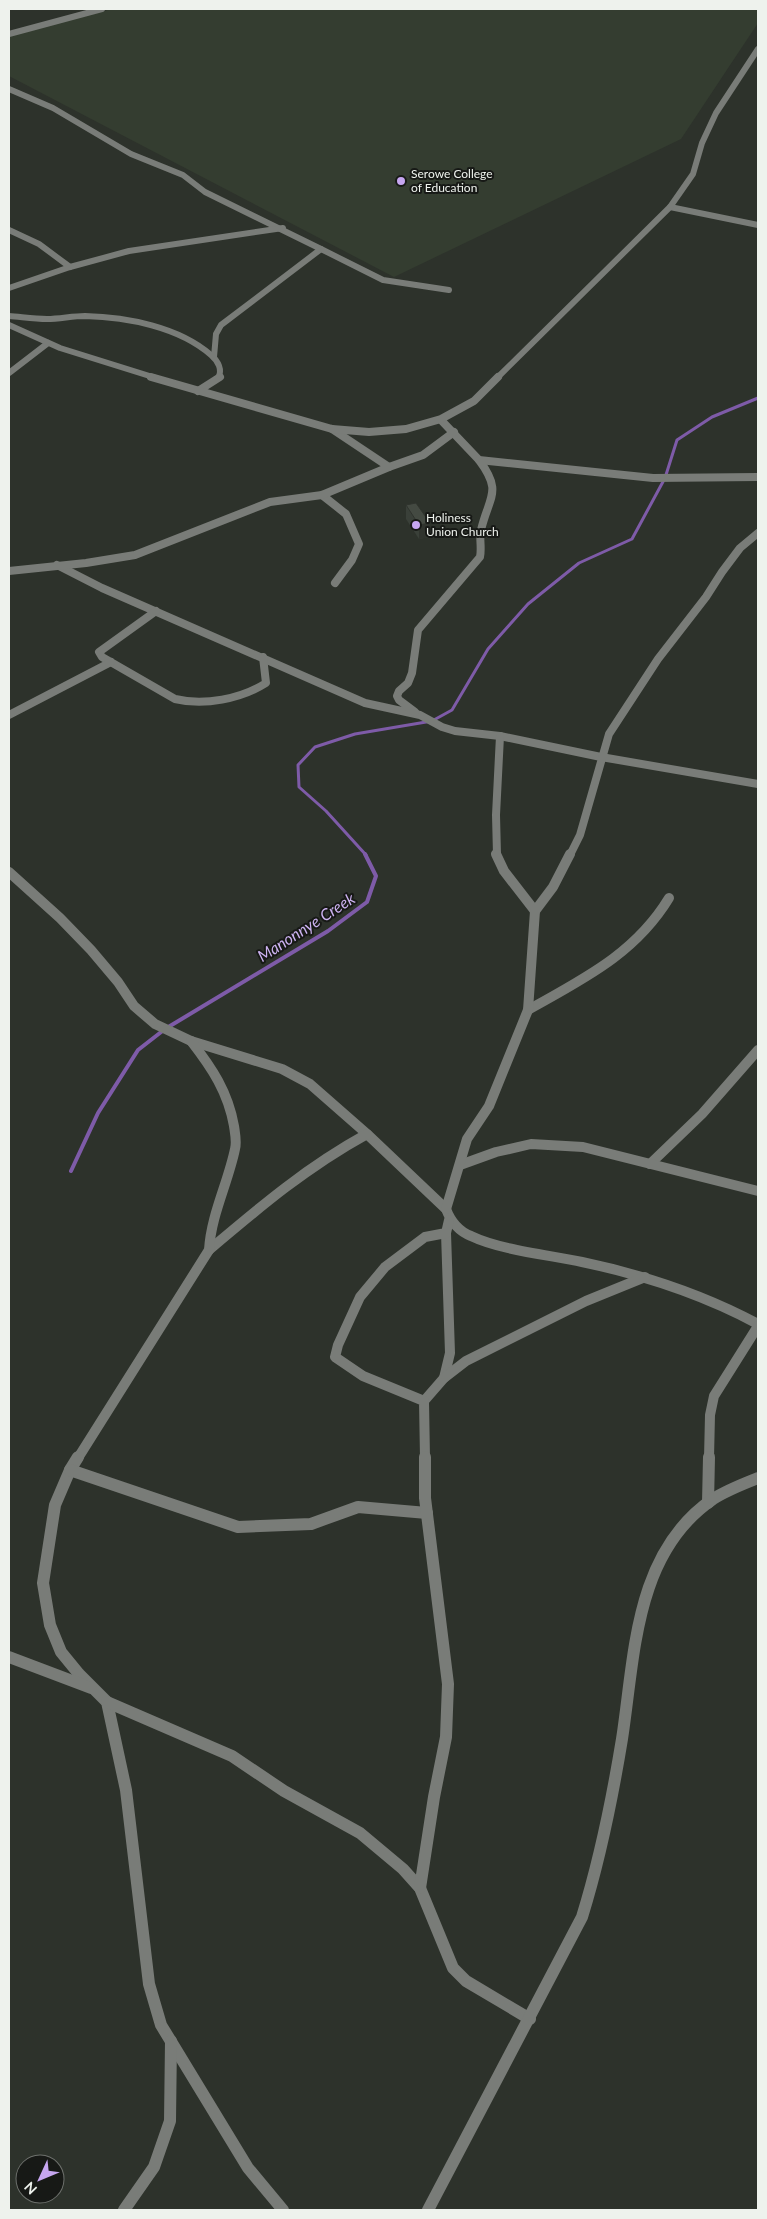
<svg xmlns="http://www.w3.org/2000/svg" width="767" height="2219" viewBox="0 0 767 2219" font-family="Lato,sans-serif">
<rect width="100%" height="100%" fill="#2d322b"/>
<path fill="#343d30" d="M112,9H758V23L681,139L394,277L9,76V36Z"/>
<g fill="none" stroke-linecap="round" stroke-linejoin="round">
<path stroke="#7e5ba8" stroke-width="3" d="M366,855L326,811L299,787L298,765L315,747L355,734L432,721L452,710L488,649L528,604L579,563L632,539L665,478L677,440L712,417L758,398"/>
<path stroke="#7e5ba8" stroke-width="4" d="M71,1171L98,1113L138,1050L165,1029L328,931L367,902L376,876L365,854"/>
<g stroke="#797c78" stroke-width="6">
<path d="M9,34L102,9"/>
<path d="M9,89L53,108L131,154L183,175L205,192L321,249L221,325L216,334L214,357"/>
<path d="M670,207L758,225"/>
<path d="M9,230L39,244L70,267"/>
<path d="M321,249L383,280L449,290"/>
<path d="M9,288L70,267L129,251L283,228"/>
<path d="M9,316C22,317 34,319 47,319C60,319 72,316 85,316C127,317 179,327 211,355C218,361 223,370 218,378"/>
<path d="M9,373L48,343"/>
</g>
<g stroke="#797c78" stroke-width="8">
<path d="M198,391L220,377"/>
<path d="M441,420L479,460L653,478L758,477"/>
<path d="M389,467L423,455L454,432"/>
<path d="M322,495L346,514L359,544L352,560L335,583"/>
<path d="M57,565L102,588L365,703L420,715L442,727L455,731L500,736L601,757L758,784"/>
<path d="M9,571L86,563L135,555L270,502L322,495L389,467L332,429"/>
<path d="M156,611L99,652L102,657L175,699C204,706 241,699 266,683L263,657"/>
<path d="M415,712L399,700L397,696L399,691L408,683L412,673L418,630L480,557C482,548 479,538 481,530C489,496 503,492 479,460"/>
<path d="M9,715L111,662"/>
<path d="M497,855L496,815L500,736"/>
<path d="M570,855L580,835L609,734L658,659L706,597L722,572L740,548L758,533"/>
</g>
<g stroke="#797c78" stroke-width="10">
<path d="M496,854L504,871L535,911"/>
<path d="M9,872L60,918L91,950L118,982L134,1006L155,1024L191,1041L282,1069L310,1084L367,1134L446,1209C451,1222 458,1231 471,1236C500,1250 549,1255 582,1262C644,1275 702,1294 758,1324"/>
<path d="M528,1010C583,979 635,954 669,898"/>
<path d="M650,1164L702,1114L758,1050"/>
<path d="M460,1165L496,1152L531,1144L583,1147L758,1191"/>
<path d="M446,1209L467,1139L489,1106L528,1010L535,911L553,887L570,854"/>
<path d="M209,1250C261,1206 307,1167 367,1134"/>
<path d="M444,1378L450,1353L446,1233"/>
<path d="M424,1401L444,1378L466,1361L586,1301L645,1277"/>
<path d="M78,1458L209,1250C211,1215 228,1183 235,1149C237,1142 235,1133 234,1126C228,1092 212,1068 191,1041"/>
<path d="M425,1458L424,1401L363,1376L335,1357L338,1345L360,1297L385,1267L425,1237L446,1233L449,1220"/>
<path d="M709,1458L710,1415L714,1396L758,1326"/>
</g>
<g stroke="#797c78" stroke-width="12">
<path d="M78,1457L70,1470L55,1505L43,1583L50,1625L61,1652L79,1674L107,1702L126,1790L149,1984L161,2025L248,2168L283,2210"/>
<path d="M70,1470L238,1527L311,1524L358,1507L427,1513"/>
<path d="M708,1503L709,1457"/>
<path d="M9,1657L91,1688"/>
<path d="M107,1702L232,1756L284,1791L360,1833L403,1869L420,1888L453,1968L466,1981L530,2019"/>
<path d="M420,1888L434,1797L446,1737L448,1684L425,1498V1457"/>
<path d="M124,2210L154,2167L170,2121L171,2041"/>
<path d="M428,2210L582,1917C600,1859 612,1800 622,1739C635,1655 634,1553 713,1499C727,1490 743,1484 758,1478"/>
</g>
<g stroke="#797c78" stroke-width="6">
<path d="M9,325L60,348L156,378"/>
<path d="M497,378L670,207L693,174L702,143L716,113L758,49"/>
</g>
<path stroke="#797c78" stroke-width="8" d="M151,377L332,429L369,432L406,429L441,419L474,401L498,377"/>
</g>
<path fill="#3a4039" d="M406,505L430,523V537L419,539L406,519Z"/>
<path fill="#30342e" d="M430,523V537L419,539V525Z"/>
<path fill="#444a42" stroke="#30342e" d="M416,503L430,523L419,525L406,505Z"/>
<g fill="#c6a6f0" stroke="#171916" stroke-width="2">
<circle cx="401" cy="181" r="5"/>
<circle cx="416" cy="525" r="5"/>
</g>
<g text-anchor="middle" stroke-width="4" stroke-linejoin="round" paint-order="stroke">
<g font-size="12" fill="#eef2ed" stroke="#171916" text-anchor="start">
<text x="411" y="178">Serowe College<tspan x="411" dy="14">of Education</tspan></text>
<text x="426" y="522">Holiness<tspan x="426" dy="14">Union Church</tspan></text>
</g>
<g font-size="16" font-style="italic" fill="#ccb2f0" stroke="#171916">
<text transform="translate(306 927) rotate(-33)" y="6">Manonnye Creek</text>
</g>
</g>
<rect width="767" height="2219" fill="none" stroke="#eef2ed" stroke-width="20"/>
<g transform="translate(40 2179) rotate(226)"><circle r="24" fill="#171916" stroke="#6d706c"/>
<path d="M0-4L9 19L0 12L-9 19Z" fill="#c6a6f0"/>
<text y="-8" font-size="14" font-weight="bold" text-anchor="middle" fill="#eef2ed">N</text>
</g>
</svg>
